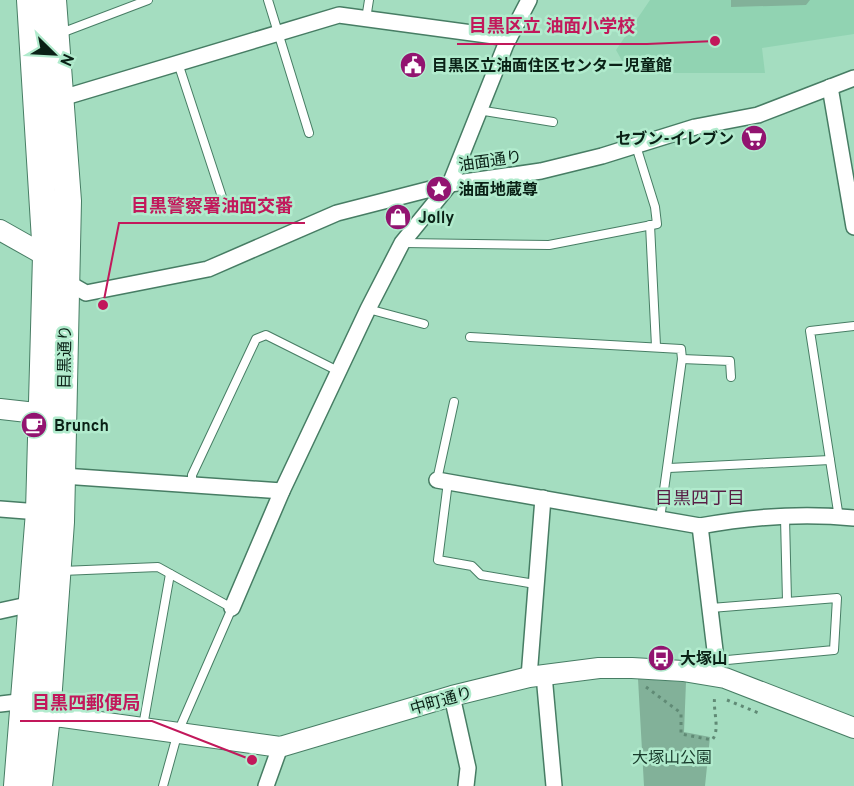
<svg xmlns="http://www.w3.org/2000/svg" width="854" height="786" viewBox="0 0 854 786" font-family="Overpass,'Noto Sans JP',sans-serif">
<rect width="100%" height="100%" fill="#a4ddc0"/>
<path fill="#91d3b2" d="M650,0H854V34L762,48L765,73H629L616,50Z"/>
<g fill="#82b199">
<path d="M731,0H810L806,5L731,7Z"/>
<path d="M638,679L686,682L684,732L710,737L705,786H644Z"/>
</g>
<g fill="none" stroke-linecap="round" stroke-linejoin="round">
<defs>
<g id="service">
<path d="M268,0L309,133"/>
<path d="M366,19L369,0"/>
<path d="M61,33L148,0"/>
<path d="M178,63L222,197"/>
<path d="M478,110L553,122"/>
<path d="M650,225L656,346"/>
<path d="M404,243L549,245L657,224L655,207L636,146"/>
<path d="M368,309L424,324"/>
<path d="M470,337L681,349L682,359L660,519"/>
<path d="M682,359L730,361L731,377"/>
<path d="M669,468L830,460"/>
<path d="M437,480L454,402"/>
<path d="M448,482L438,560L472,566L481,575L535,584"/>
<path d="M192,484V475L256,339L266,335L338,371"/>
<path d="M785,518L787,601"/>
<path d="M839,518L810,331L854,326"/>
<path d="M62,571L158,567L232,608L178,732L163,786"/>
<path d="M711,608L837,598L834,650L717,661"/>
<path d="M143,726L170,574"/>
</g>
<g id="minor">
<path d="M830,87L854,227"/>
<path d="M62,98L339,15L509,38"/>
<path d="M65,281L86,293L208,269L337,213L450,184L541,171L602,156L695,127L758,115L854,78"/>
<path d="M63,476L282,491"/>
<path d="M437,480L700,526C749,517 805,513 854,518"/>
<path d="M0,509L39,512"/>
<path d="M700,526L717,667L716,676"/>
<path d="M232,608L282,491L368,309L402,243L450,184L506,44L529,0"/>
<path d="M0,611L32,604"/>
<path d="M544,675L554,786"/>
<path d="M529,677L543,498"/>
<path d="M452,696L468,768L466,786"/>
<path d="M0,704L26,701"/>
<path d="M266,786L280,747"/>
</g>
<g id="tertiary">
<path d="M0,230L46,256L52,264"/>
<path d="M0,409L54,415"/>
<path d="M33,716L63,717L280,747L452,696L529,677L599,668H632L683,671L725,678L854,728"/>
</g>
<g id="primary">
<path d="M17,786L39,512L46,256L30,0"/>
<path d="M39,786L47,716L61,522L68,201L53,0"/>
</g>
</defs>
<use href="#service" stroke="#477d64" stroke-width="10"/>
<use href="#minor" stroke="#477d64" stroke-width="18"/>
<use href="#tertiary" stroke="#477d64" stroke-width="22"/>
<use href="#primary" stroke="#477d64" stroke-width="28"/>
<g stroke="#608a75" stroke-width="3" stroke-dasharray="3 4.5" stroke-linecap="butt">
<path d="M646,687L681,713V734L712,740C721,730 712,709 715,695"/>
<path d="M727,700L761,714"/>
</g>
<use href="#service" stroke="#fff" stroke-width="8"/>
<use href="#minor" stroke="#fff" stroke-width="15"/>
<use href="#tertiary" stroke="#fff" stroke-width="20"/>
<use href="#primary" stroke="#fff" stroke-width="26"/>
</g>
<defs>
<symbol id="civic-disc" viewBox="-11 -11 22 22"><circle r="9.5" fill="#921470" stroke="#b1ebcd"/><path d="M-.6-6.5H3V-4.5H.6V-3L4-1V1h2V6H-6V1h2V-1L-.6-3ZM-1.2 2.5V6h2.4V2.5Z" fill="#fff"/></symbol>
<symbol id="supermarket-disc" viewBox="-11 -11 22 22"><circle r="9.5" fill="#921470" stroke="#b1ebcd"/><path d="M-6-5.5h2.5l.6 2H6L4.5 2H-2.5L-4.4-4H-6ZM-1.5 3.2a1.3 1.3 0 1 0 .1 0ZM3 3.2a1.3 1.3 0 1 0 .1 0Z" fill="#fff"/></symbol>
<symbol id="sight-disc" viewBox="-11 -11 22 22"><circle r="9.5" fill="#921470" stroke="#b1ebcd"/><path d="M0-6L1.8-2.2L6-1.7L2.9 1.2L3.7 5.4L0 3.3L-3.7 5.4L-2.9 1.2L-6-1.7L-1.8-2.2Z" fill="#fff"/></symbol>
<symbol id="shop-disc" viewBox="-11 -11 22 22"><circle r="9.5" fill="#921470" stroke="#b1ebcd"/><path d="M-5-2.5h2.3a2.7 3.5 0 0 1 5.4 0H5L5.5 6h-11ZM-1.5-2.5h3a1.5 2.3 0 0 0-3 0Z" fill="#fff"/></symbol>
<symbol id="cafe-disc" viewBox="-11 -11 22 22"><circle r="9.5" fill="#921470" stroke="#b1ebcd"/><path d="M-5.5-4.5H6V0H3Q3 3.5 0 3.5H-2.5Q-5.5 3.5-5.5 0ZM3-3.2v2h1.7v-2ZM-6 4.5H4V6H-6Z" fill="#fff"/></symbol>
<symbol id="bus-disc" viewBox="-11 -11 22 22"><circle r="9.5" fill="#921470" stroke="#b1ebcd"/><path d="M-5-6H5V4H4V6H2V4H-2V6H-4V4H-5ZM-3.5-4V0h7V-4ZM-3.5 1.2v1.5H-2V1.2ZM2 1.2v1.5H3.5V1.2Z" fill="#fff"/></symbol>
</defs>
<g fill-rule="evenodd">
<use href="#civic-disc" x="398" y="50" width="30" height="30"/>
<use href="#supermarket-disc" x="739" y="123" width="30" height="30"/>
<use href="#sight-disc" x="424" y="174" width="30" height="30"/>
<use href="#shop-disc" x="383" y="202" width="30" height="30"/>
<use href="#cafe-disc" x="19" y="410" width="30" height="30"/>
<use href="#bus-disc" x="646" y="643" width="30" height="30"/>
</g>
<g text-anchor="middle" stroke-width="5" stroke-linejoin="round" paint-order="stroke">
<g font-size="16" font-weight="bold" fill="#0a2116" stroke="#b1ebcd" text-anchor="start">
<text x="432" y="71">目黒区立油面住区センター児童館</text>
<text x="734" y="144" text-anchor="end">セブン-イレブン</text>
<text x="458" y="195">油面地蔵尊</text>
<text x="418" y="223">Jolly</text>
<text x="54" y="431">Brunch</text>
<text x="680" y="664">大塚山</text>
</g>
<g font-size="16" fill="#0a2116" stroke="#b1ebcd">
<text transform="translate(490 160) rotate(-8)" y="6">油面通り</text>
<text transform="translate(64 357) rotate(-89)" y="6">目黒通り</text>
<text transform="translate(441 700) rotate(-16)" y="6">中町通り</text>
</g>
<g font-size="16" fill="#183a2b" stroke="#b1ebcd">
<text x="672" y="763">大塚山公園</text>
</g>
<g font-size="18" fill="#581d45" stroke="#b1ebcd">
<text x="700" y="504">目黒四丁目</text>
</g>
</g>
<path fill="none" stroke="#c2185b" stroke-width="2" d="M715 41L647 44H457M103 305L119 223H305M252 760L152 721H20"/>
<g fill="#c2185b" stroke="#b1ebcd" stroke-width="2">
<circle cx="715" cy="41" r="6"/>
<circle cx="103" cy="305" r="6"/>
<circle cx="252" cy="760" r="6"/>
</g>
<g font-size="18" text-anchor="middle" font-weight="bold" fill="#c2185b" stroke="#b1ebcd" stroke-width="5" stroke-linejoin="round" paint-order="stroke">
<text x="552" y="32">目黒区立 油面小学校</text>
<text x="212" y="212">目黒警察署油面交番</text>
<text x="86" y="709">目黒四郵便局</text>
</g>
<g transform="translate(54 54) rotate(114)" stroke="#b1ebcd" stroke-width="4.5" paint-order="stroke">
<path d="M0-4.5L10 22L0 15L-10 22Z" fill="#0a2116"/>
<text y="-9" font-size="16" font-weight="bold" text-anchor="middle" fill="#0a2116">N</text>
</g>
</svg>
